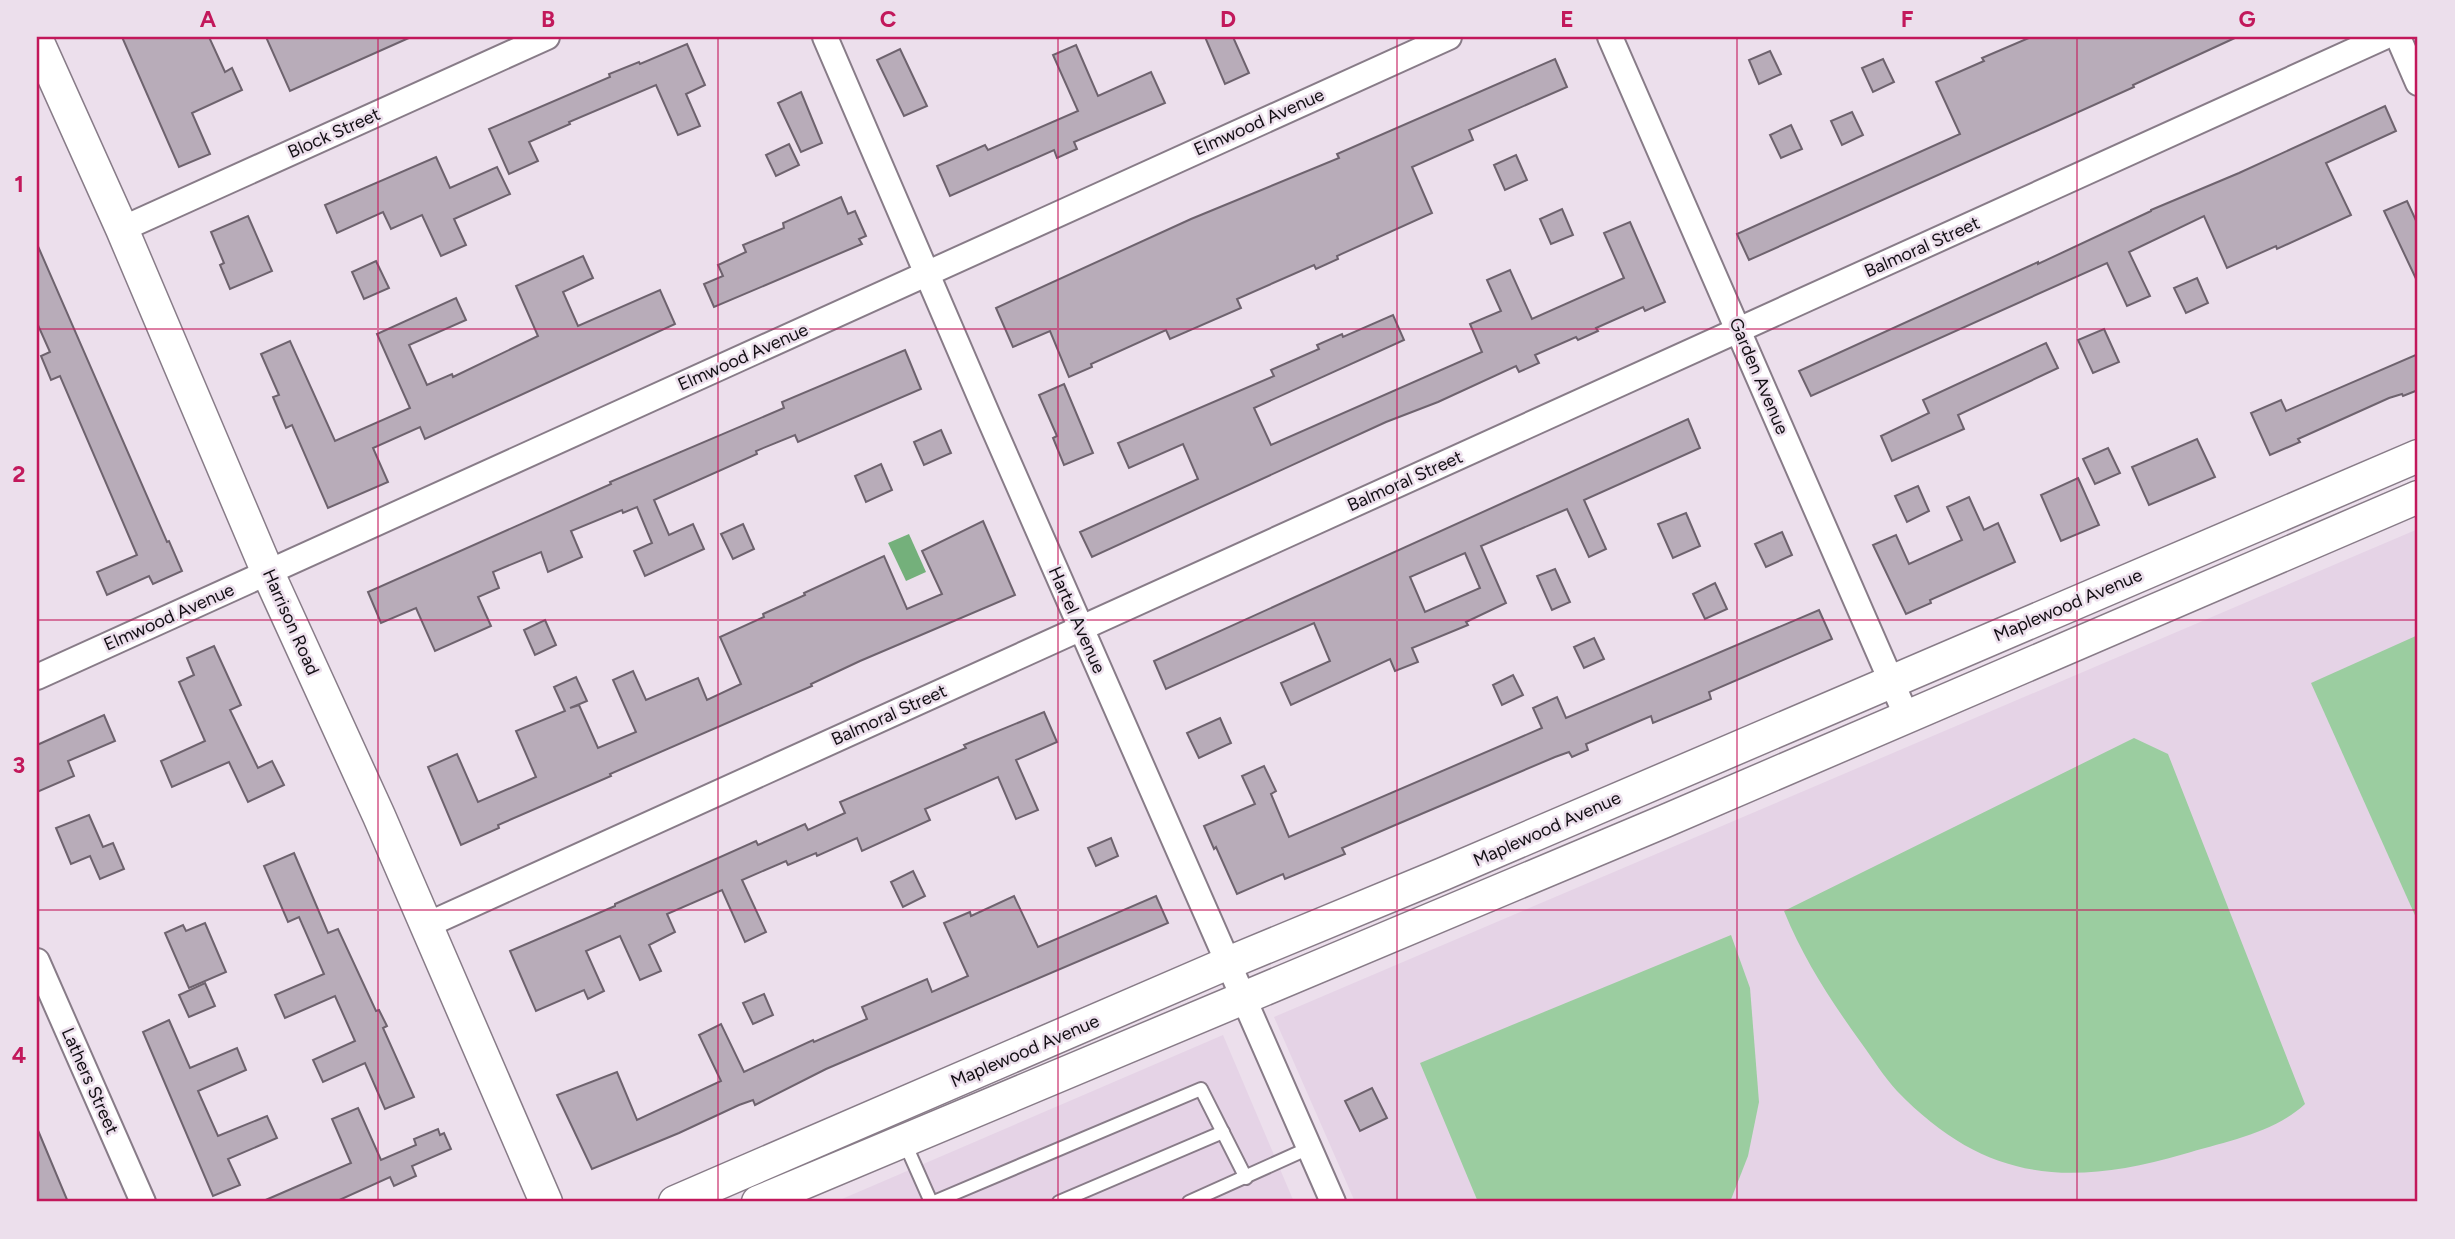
<svg xmlns="http://www.w3.org/2000/svg" width="2455" height="1239" viewBox="0 0 2455 1239" font-family="Figtree,sans-serif">
<rect width="100%" height="100%" fill="#ecdfec"/>
<g fill="#e5d3e6">
<path d="M2418,529V1202H1355L1274,1017Z"/>
<path d="M1223,1035L1294,1202H835Z"/>
</g>
<g fill="#9bcda0">
<path d="M2418,635V922L2311,683Z"/>
<path d="M2134,738L2168,754L2305,1104C2274,1133 2224,1142 2184,1154C2067,1188 1984,1181 1897,1091C1884,1077 1873,1059 1862,1044C1831,1001 1804,960 1784,911Z"/>
<path d="M1731,935L1750,988L1759,1102L1748,1156L1730,1202H1478L1420,1063Z"/>
</g>
<path fill="#74b07b" d="M909,534L926,572L906,581L888,543Z"/>
<g fill="#b8acb9" stroke="#6e636e" stroke-width="2" fill-rule="evenodd">
<path d="M122,37H209L225,72L232,68L242,90L192,113L210,154L179,167Z"/>
<path d="M266,37H411L290,91Z"/>
<path d="M1205,37H1233L1249,73L1225,84Z"/>
<path d="M2031,37H2237L2133,85L2134,87L1749,260L1737,234L1960,134L1936,82L1984,61L1982,58Z"/>
<path d="M687,44L705,85L686,94L700,126L678,135L656,85L569,122L570,124L529,142L538,161L509,174L489,129L610,77L609,74L639,62L640,64Z"/>
<path d="M1076,45L1098,96L1151,72L1165,103L1074,142L1077,149L1057,158L1054,150L950,196L937,166L985,145L988,150L1078,111L1053,55Z"/>
<path d="M900,49L927,106L904,116L877,60Z"/>
<path d="M1770,51L1781,74L1759,84L1749,60Z"/>
<path d="M1555,59L1567,87L1469,130L1473,140L1412,167L1432,213L1337,256L1338,259L1316,269L1314,265L1237,299L1241,308L1170,339L1166,330L1091,364L1092,367L1069,377L1050,331L1013,347L996,308L1191,219L1339,158L1337,154Z"/>
<path d="M1883,59L1894,82L1873,92L1862,68Z"/>
<path d="M801,92L822,143L801,152L778,103Z"/>
<path d="M2385,106L2396,131L2326,163L2351,215L2277,249L2276,246L2227,268L2204,216L2129,252L2150,296L2127,306L2107,263L1811,396L1799,371L2038,262V264L2151,211V210L2239,173Z"/>
<path d="M1852,112L1863,135L1842,145L1831,121Z"/>
<path d="M1791,125L1802,149L1781,158L1770,135Z"/>
<path d="M789,144L799,165L776,176L766,155Z"/>
<path d="M1516,155L1527,180L1505,190L1494,165Z"/>
<path d="M436,157L450,188L497,167L510,194L454,219L466,245L441,256L422,215L391,229L383,212L337,233L325,205Z"/>
<path d="M841,197L848,214L855,211L866,236L859,239L862,244L714,307L704,284L723,276L718,265L746,252L743,245L784,228L783,223Z"/>
<path d="M2407,201L2418,225V283L2384,211Z"/>
<path d="M1562,209L1573,235L1551,244L1540,219Z"/>
<path d="M248,216L272,271L230,289L220,265L224,263L211,232Z"/>
<path d="M1630,222L1665,302L1645,311L1643,307L1596,328L1598,331L1578,340L1576,337L1535,355L1539,363L1519,372L1516,366L1438,402L1386,422L1092,557L1080,532L1198,479L1183,444L1129,468L1118,443L1274,376L1271,370L1319,349L1317,345L1342,334L1343,337L1393,315L1404,340L1254,408L1271,445L1482,352L1470,324L1501,311L1487,280L1510,270L1532,319L1624,278L1604,233Z"/>
<path d="M37,244L167,542L169,541L182,571L153,584L149,576L107,595L97,572L137,555L60,376L51,380L41,356L50,352L37,323Z"/>
<path d="M583,256L593,278L563,292L578,326L660,290L675,324L425,439L420,427L373,448L388,482L328,508L292,425L286,428L273,397L279,395L261,354L290,341L335,441L410,408L377,334L456,298L466,320L409,345L427,385L452,374L453,377L538,336L516,286Z"/>
<path d="M376,261L389,288L364,299L352,272Z"/>
<path d="M2197,278L2208,303L2186,313L2174,288Z"/>
<path d="M2104,329L2119,362L2093,373L2078,340Z"/>
<path d="M2046,343L2058,368L1958,415L1964,429L1892,461L1881,436L1929,413L1923,400Z"/>
<path d="M905,350L921,389L798,442L795,435L756,451L757,454L654,500L669,535L693,524L704,549L645,576L634,551L652,543L637,507L623,513L622,510L571,531L582,557L548,572L541,552L493,572L499,588L478,597L491,626L435,651L416,608L381,623L368,592L611,484L610,482L784,408L782,402Z"/>
<path d="M2418,354V390L2403,396L2402,394L2389,398L2298,439L2300,442L2270,455L2251,413L2281,400L2286,411Z"/>
<path d="M1064,384L1093,453L1064,465L1053,438L1057,436L1039,395Z"/>
<path d="M1688,419L1700,448L1584,500L1606,549L1589,557L1567,509L1481,546L1506,603L1466,622L1468,625L1412,648L1418,662L1395,671L1390,659L1291,705L1281,683L1330,661L1314,623L1166,689L1154,661ZM1465,553L1480,588L1425,612L1410,577Z"/>
<path d="M941,430L951,453L924,465L914,442Z"/>
<path d="M2197,439L2215,477L2149,505L2132,467Z"/>
<path d="M2108,448L2120,473L2095,484L2083,459Z"/>
<path d="M881,464L892,490L866,502L855,476Z"/>
<path d="M2078,478L2099,525L2061,541L2041,495Z"/>
<path d="M1918,486L1929,511L1907,522L1895,496Z"/>
<path d="M1969,497L1984,530L1998,523L2015,562L1930,600L1931,603L1906,614L1873,545L1896,535L1909,564L1962,540L1947,507Z"/>
<path d="M1686,513L1700,546L1673,558L1658,524Z"/>
<path d="M983,521L1015,595L860,661L811,684L812,686L610,774L611,776L498,825L499,828L461,845L428,767L457,754L478,802L536,777L516,731L565,711L554,687L576,677L587,701L570,708L579,705L598,748L636,732L613,680L633,671L646,700L698,678L707,700L741,684L720,637L764,617L763,614L805,595L804,593L884,556L907,609L942,594L922,551Z"/>
<path d="M743,524L754,549L733,559L721,534Z"/>
<path d="M1782,532L1792,555L1766,567L1755,544Z"/>
<path d="M1555,569L1570,602L1552,610L1537,576Z"/>
<path d="M1715,583L1727,609L1705,619L1693,594Z"/>
<path d="M1819,610L1832,639L1709,692L1711,699L1653,723L1651,716L1637,722L1586,744L1588,750L1572,757L1569,752L1555,757L1393,826L1342,848L1345,854L1285,879L1283,874L1237,894L1216,847L1214,849L1204,826L1255,804L1242,776L1264,766L1276,791L1271,794L1289,837L1542,728L1533,708L1557,697L1566,718Z"/>
<path d="M545,620L556,645L535,655L524,630Z"/>
<path d="M1594,638L1604,659L1584,668L1574,647Z"/>
<path d="M214,646L241,705L230,710L258,768L272,761L284,785L248,802L229,762L172,787L161,761L205,741L179,682L194,675L187,658Z"/>
<path d="M1513,675L1523,695L1502,705L1493,685Z"/>
<path d="M1044,712L1057,742L1016,760L1038,810L1016,819L998,777L925,809L930,820L862,851L857,838L817,856L816,853L788,865L786,861L742,880L766,932L745,942L722,890L667,914L675,932L649,945L661,971L640,980L620,936L586,951L604,991L588,999L584,990L536,1011L510,951L615,906V904L756,841L758,845L805,824L808,830L845,813L840,802L966,748L964,745Z"/>
<path d="M104,715L115,741L68,761L74,776L37,792V745Z"/>
<path d="M1220,718L1231,743L1199,758L1187,733Z"/>
<path d="M89,815L103,847L113,843L124,869L100,879L90,856L71,864L56,828Z"/>
<path d="M1111,838L1118,856L1096,866L1088,848Z"/>
<path d="M294,853L328,933L338,929L376,1011L379,1010L387,1026L383,1028L414,1097L385,1109L365,1063L323,1082L313,1060L355,1041L335,996L285,1018L275,995L324,974L299,917L288,922L264,866Z"/>
<path d="M913,871L925,896L903,907L891,882Z"/>
<path d="M1014,896L1038,947L1156,896L1168,923L826,1069L755,1105L753,1100L739,1105L679,1133L592,1169L557,1095L617,1072L637,1120L721,1081L699,1035L721,1024L744,1072L813,1040L814,1042L867,1019L862,1007L927,979L932,992L968,976L944,923L970,912L971,916Z"/>
<path d="M205,923L226,972L189,988L165,933L183,925L186,931Z"/>
<path d="M205,983L215,1006L189,1017L179,995Z"/>
<path d="M764,994L773,1015L753,1024L743,1003Z"/>
<path d="M169,1020L190,1068L237,1048L246,1070L198,1091L218,1136L267,1116L277,1138L228,1159L240,1185L213,1196L143,1032Z"/>
<path d="M1372,1088L1387,1118L1360,1131L1345,1101Z"/>
<path d="M358,1108L381,1160L416,1145L414,1139L438,1129L440,1135L444,1133L451,1149L412,1166L416,1176L394,1186L390,1177L335,1202H261L351,1163L332,1119Z"/>
<path d="M37,1128L68,1202H37Z"/>
</g>
<g fill="none" stroke-linecap="round" stroke-linejoin="round">
<defs>
<g id="service">
<path d="M904,1141L931,1202"/>
<path d="M934,1202L1201,1089L1246,1178"/>
<path d="M1059,1202L1223,1132"/>
<path d="M1189,1202L1309,1148"/>
</g>
<g id="minor">
<path d="M825,37L989,418L1333,1202"/>
<path d="M1610,37L1906,715"/>
<path d="M2398,37L2418,83"/>
<path d="M122,229L547,37"/>
<path d="M37,677L1449,37"/>
<path d="M427,925L2384,37"/>
<path d="M37,961L143,1202"/>
</g>
<g id="tertiary">
<path d="M37,40L122,229L268,573L379,816L546,1202"/>
<path d="M675,1202L1228,963L1443,874L2418,456"/>
<path d="M758,1202L1665,821L2418,497"/>
</g>
</defs>
<use href="#service" stroke="#887c88" stroke-width="16"/>
<use href="#minor" stroke="#887c88" stroke-width="28"/>
<use href="#tertiary" stroke="#887c88" stroke-width="35"/>
<use href="#service" stroke="#fff" stroke-width="12"/>
<use href="#minor" stroke="#fff" stroke-width="24"/>
<use href="#tertiary" stroke="#fff" stroke-width="32"/>
</g>
<path fill="none" stroke="#c2185b" stroke-width="2" stroke-opacity="0.55" d="M378,37V1202M718,37V1202M1058,37V1202M1397,37V1202M1737,37V1202M2077,37V1202M37,329H2418M37,620H2418M37,910H2418"/>
<g text-anchor="middle" stroke-width="5" stroke-linejoin="round" paint-order="stroke">
<g font-size="18" fill="#120e13" stroke="#ecdfec">
<text transform="translate(1259 122) rotate(-24)" y="6">Elmwood Avenue</text>
<text transform="translate(334 133) rotate(-24)" y="6">Block Street</text>
<text transform="translate(1922 247) rotate(-24)" y="6">Balmoral Street</text>
<text transform="translate(743 357) rotate(-24)" y="6">Elmwood Avenue</text>
<text transform="translate(1759 376) rotate(67)" y="6">Garden Avenue</text>
<text transform="translate(1405 481) rotate(-24)" y="6">Balmoral Street</text>
<text transform="translate(2068 605) rotate(-23)" y="6">Maplewood Avenue</text>
<text transform="translate(169 617) rotate(-24)" y="6">Elmwood Avenue</text>
<text transform="translate(1077 620) rotate(66)" y="6">Hartel Avenue</text>
<text transform="translate(291 622) rotate(66)" y="6">Harrison Road</text>
<text transform="translate(889 715) rotate(-24)" y="6">Balmoral Street</text>
<text transform="translate(1547 829) rotate(-24)" y="6">Maplewood Avenue</text>
<text transform="translate(1025 1051) rotate(-23)" y="6">Maplewood Avenue</text>
<text transform="translate(90 1081) rotate(66)" y="6">Lathers Street</text>
</g>
</g>
<rect width="2455" height="1239" fill="none" stroke="#ecdfec" stroke-width="77"/>
<rect x="38" y="38" width="2378" height="1162" fill="none" stroke="#c2185b" stroke-width="2.5"/>
<g font-size="23" text-anchor="middle" font-weight="bold" fill="#c2185b">
<text x="208" y="27">A</text>
<text x="548" y="27">B</text>
<text x="888" y="27">C</text>
<text x="1228" y="27">D</text>
<text x="1567" y="27">E</text>
<text x="1907" y="27">F</text>
<text x="2247" y="27">G</text>
<text x="19" y="192">1</text>
<text x="19" y="482">2</text>
<text x="19" y="773">3</text>
<text x="19" y="1063">4</text>
</g>
</svg>
